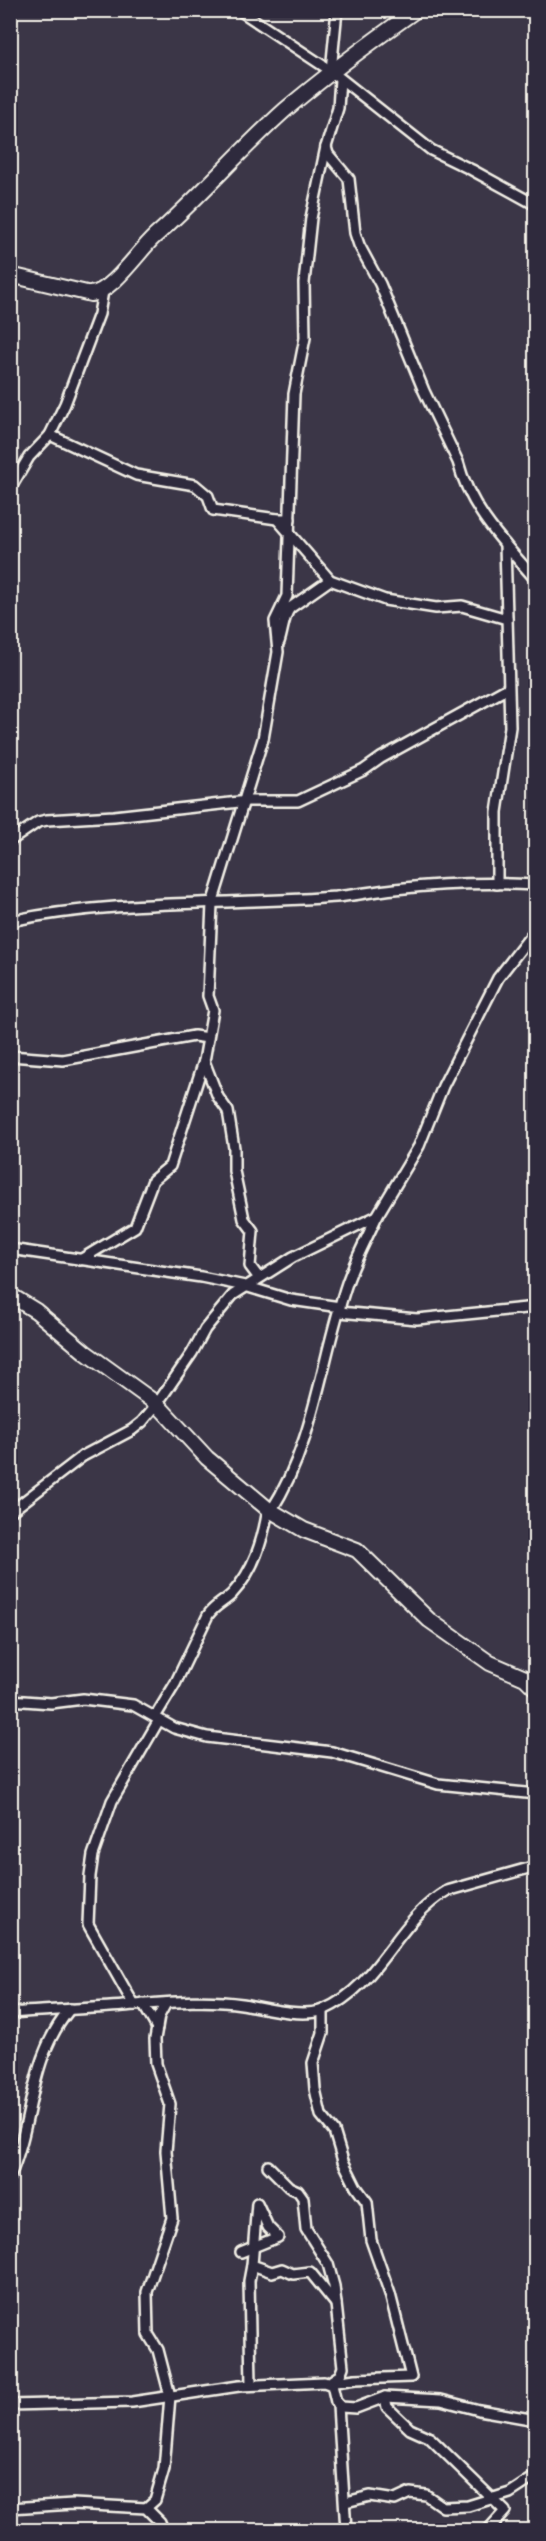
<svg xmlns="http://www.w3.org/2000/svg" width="546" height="2541" viewBox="0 0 546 2541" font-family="Mynerve,sans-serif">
<rect width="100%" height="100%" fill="#3b3647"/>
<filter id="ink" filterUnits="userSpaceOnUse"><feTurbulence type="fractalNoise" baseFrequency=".0167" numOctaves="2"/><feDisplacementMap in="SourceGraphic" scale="12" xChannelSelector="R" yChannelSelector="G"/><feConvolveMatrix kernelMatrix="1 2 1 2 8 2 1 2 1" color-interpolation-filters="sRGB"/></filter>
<g filter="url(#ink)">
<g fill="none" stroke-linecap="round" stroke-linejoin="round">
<defs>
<g id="street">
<path d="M239,10L331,71L431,150L472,170L536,205"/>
<path d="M331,71L337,10"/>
<path d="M340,79L338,108L326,147L328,154L349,179L355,233L359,245L380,284L424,391L458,462C470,509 504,543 536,580"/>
<path d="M50,435L136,475L195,485L208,496L213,510L277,519H290"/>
<path d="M10,489L29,457L50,435L65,404L99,314L103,291"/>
<path d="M277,519L330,580L385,600L436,608L462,606L507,619"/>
<path d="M282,607L290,608L330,580"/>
<path d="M279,642C283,631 283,617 290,608"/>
<path d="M10,841L38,822L47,820L114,816L248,801H298L364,770L381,758L508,688"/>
<path d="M497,884V812L510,727L505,544"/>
<path d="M10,921C117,899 228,905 336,897C356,895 375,891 395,889C441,884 489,882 536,885"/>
<path d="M10,1056L63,1060L194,1036L208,1038"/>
<path d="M204,1061L218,1097L228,1111L234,1148V1171L244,1219L253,1231L250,1266L259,1278"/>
<path d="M10,1249L201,1277L245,1286L291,1300L340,1307"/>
<path d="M80,1260L135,1227L153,1180L170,1166L204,1061L213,1010L208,996L212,904L263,739L278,652L275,621L287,596L294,394L305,338L304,283L311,218L326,147"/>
<path d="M339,1312L417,1319L536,1307"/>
<path d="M271,1511C315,1442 321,1359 347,1283C355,1260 367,1238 377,1216"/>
<path d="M10,1512L83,1456L132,1430L142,1422L157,1404L192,1353L205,1329L233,1295L293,1257L377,1216L419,1146L443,1086L498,978L536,929"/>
<path d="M10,1700L51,1703L83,1699L133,1705L174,1728L207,1737L332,1752L438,1784L536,1794"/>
<path d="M155,1717L175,1684L208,1615C215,1605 224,1602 232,1594C254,1570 263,1540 268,1509"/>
<path d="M143,2004L157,2028"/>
<path d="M134,2005L88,1924L90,1876L93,1855L112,1801L159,1720"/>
<path d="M323,2010V2033L313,2063L315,2089L321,2115L334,2131L343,2161L356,2187L367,2202L371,2240L390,2294L411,2377L355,2379L329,2383"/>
<path d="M10,2013C48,2010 86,2009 124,2006C163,2003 204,1998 242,2004C264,2008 303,2018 323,2010C380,1986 396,1920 447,1891L536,1866"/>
<path d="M268,2166L289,2187L298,2191L303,2198L306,2229L328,2264L334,2286L343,2367L340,2375L331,2381"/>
<path d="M10,2176C35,2118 27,2061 70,2009"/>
<path d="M257,2203L252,2265L272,2272L282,2269L293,2274L310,2272L336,2304"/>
<path d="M241,2252L278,2237L268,2227L258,2205"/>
<path d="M251,2385L249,2281L252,2265"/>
<path d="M385,2397L387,2407L410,2429L430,2438L505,2511L488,2530"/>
<path d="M10,2405L132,2402L239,2386L324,2382L332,2385L336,2402L341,2407L356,2408L385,2397L441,2400L479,2410L536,2420"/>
<path d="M338,2406L346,2530"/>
<path d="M346,2502L370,2496L395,2500L410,2493L426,2495L443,2507L468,2506L510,2493L536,2476"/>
<path d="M10,2508L73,2504L146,2508L160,2522L163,2530"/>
<path d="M146,2508L155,2500L164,2469L170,2396L158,2350L148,2334L147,2292L172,2218L166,2151L170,2104L156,2064L155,2039L159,2016L166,2003"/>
</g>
<g id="secondary">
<path d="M10,275L91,294C112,292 138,252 154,237C200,197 240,150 285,110C327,74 371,42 416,10"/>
<path d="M10,1295L36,1311L85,1352L157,1404L207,1458L268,1509L304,1530L357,1550L429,1620L490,1663L525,1678L536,1689"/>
</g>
</defs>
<use href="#street" stroke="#f4f1e8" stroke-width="14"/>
<use href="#secondary" stroke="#f4f1e8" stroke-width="18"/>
<use href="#street" stroke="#2f2a3d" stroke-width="9"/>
<use href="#secondary" stroke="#2f2a3d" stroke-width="14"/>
</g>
</g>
<rect width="546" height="2541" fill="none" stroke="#2f2a3d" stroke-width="36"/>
<rect x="18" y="18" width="510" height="2505" fill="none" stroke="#f4f1e8" stroke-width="2" filter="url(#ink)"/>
</svg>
